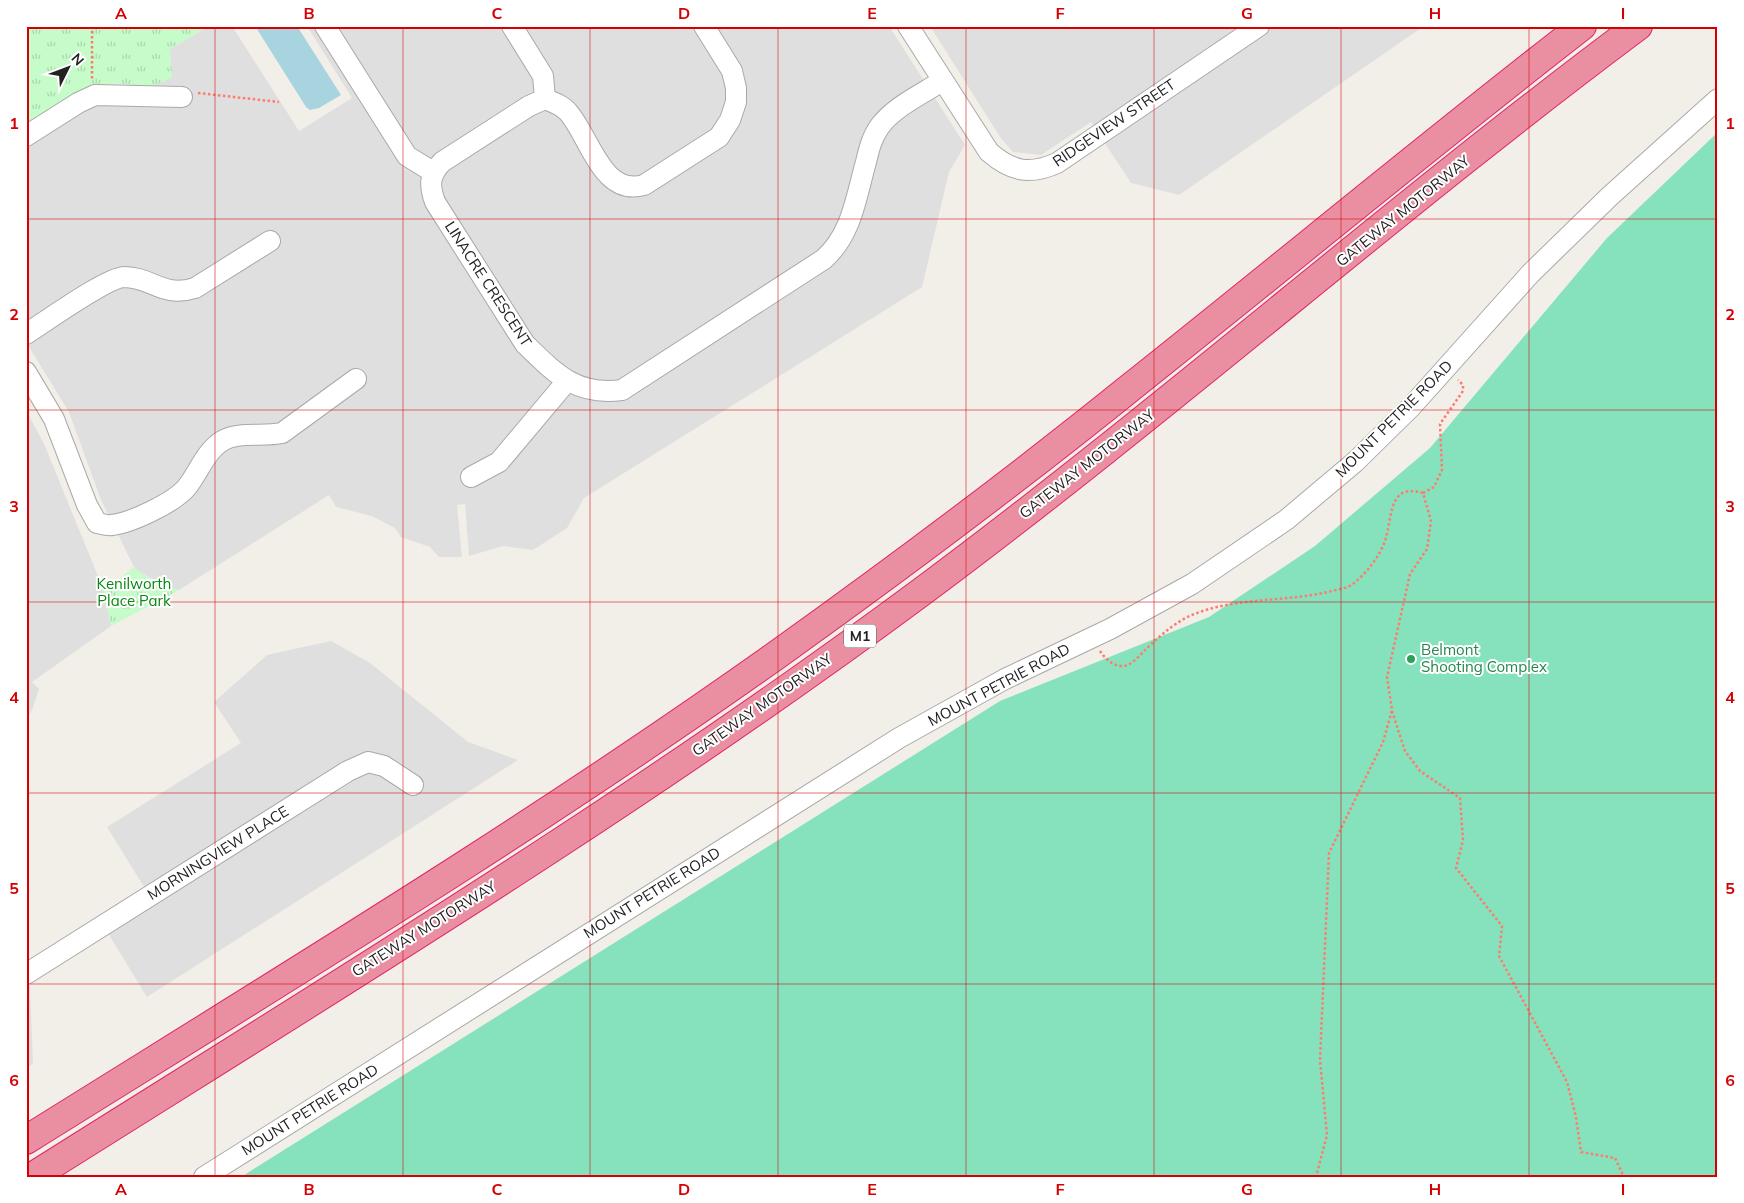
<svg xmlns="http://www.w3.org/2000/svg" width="1744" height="1203" viewBox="0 0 1744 1203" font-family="Mulish,sans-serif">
<defs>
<pattern id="park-tufts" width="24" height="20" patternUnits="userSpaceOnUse" patternTransform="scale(1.25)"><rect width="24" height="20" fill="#c6fbca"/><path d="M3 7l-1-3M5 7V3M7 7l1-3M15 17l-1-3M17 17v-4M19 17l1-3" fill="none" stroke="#aad7ad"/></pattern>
</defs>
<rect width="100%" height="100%" fill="#f2efe9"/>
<g fill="#e0dfdf">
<path d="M209,26H232L299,131L352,98L307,26H889L965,145L949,172L922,287L584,498L567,528L533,550L503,546L469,556L465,504L457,505L462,557H439L430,547L401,537L395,528L372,516L336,507L329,495L179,590L165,586L141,573L134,567L101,500L69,412L26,342V125L102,85L142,87L171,77L170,49Z"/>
<path d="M930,26H1424L1179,195L1131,183L1091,122L1041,155L1013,152L1000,137Z"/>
<path d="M26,410L45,446L104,591L111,626L32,682L39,689L32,710L26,719Z"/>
<path d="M331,641L370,663L468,742L518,760L147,997L98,917L144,887L107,827L241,743L214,702L267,655Z"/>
<path d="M26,976L30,988L33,1064L26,1068Z"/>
</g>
<g fill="url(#park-tufts)">
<path d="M26,26H209L170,49L172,77C140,96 127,77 101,86C79,93 48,114 26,125Z"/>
<path d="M134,567C146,579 163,586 179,590L111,626L104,591Z"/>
</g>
<path fill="#85e2bd" d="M1718,132V1177H241L1000,701L1209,617L1315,546L1430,448L1607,238Z"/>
<path fill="#a8d4e0" d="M255,26H297L341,95L319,108L310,110L306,107Z"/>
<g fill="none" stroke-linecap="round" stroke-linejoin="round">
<defs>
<g id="minor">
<path d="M325,26L407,156L433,172"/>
<path d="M512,26L543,76L545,99"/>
<path d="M704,26L732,71L736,88V102L730,120L719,137L644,185C602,197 590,137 568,112C562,105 553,102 545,99L529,106L442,162C429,176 429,185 435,202L525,344C556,374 576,396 622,390L824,259C852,234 856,197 866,162C869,149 872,137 880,126C894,107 922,94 942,81"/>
<path d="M908,26L989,152C1012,172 1030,175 1057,163L1259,26"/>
<path d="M26,136L78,103L95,95L182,97"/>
<path d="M26,334C45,322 106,278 124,277C152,277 162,298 195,288L270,241"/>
<path d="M26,372L54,419L87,505L97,523C102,524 108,526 112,525C131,523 175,502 187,487C198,473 206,451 222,441C238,431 264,437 282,433L356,379"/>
<path d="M471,477L499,462L567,381"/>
<path d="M26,974L348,771L368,762L384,766L413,785"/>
<path d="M204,1177L899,738L1005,679L1110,629L1192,584L1286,520L1355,462L1411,407L1531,273L1610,196L1718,99"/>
</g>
<g id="highway">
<path d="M26,1140C279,982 535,827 778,654C898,568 1016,480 1131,387C1282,267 1430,144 1582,26"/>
<path d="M32,1177C332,988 636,804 920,593C1165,411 1394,208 1638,26"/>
</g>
</defs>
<use href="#minor" stroke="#a9a9a9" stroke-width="22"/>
<use href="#highway" stroke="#e12568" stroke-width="30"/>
<g stroke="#fe7b6e" stroke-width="2.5" stroke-dasharray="2.5 2.5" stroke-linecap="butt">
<path d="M92,26V79"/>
<path d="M198,93L279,102"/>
<path d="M1423,493L1434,487L1442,470L1440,424L1463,391V385L1458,380"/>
<path d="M1100,651C1106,660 1116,669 1128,665C1134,662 1141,654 1145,650C1161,635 1177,620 1197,613C1240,597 1288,602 1332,591C1339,589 1348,588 1353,584C1366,573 1376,561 1383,546C1394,522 1385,482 1423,493L1431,521L1427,549L1410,574L1387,677L1392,710L1383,742L1329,853L1320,1060L1327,1135L1316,1177"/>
<path d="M1392,711L1405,751L1420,771L1460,798L1463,840L1456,868L1502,926L1499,956L1567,1082L1576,1117L1581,1152L1615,1158L1624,1177"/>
</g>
<use href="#minor" stroke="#fff" stroke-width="20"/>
<use href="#highway" stroke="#ea8fa2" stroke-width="28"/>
</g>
<path fill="none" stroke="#d40003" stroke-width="1" stroke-opacity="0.55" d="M215,26V1177M403,26V1177M590,26V1177M778,26V1177M966,26V1177M1154,26V1177M1341,26V1177M1529,26V1177M26,219H1718M26,410H1718M26,602H1718M26,793H1718M26,984H1718"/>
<circle fill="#2e9e5b" stroke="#fff" stroke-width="2" cx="1411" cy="659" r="5"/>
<g text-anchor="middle" stroke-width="4" stroke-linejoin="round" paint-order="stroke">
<rect fill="#fff" stroke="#646464" stroke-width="1" x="844" y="624.5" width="32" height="23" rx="4"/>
<g font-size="14" font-weight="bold" fill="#222">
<text x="860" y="641">M1</text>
</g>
<g font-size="15" fill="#222" stroke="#fff">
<text transform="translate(1114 123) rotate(-34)" y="5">RIDGEVIEW STREET</text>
<text transform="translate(1403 211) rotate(-39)" y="5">GATEWAY MOTORWAY</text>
<text transform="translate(488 284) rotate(57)" y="5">LINACRE CRESCENT</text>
<text transform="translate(1394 419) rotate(-45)" y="5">MOUNT PETRIE ROAD</text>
<text transform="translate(1087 464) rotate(-38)" y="5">GATEWAY MOTORWAY</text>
<text transform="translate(999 685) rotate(-28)" y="5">MOUNT PETRIE ROAD</text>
<text transform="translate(762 705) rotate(-35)" y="5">GATEWAY MOTORWAY</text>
<text transform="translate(218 853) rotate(-32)" y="5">MORNINGVIEW PLACE</text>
<text transform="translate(652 893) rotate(-32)" y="5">MOUNT PETRIE ROAD</text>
<text transform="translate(424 929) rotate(-32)" y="5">GATEWAY MOTORWAY</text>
<text transform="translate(310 1110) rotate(-32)" y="5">MOUNT PETRIE ROAD</text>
</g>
<g font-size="15" fill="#098712" stroke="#fff">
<text x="134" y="589">Kenilworth<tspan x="134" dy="17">Place Park</tspan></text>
</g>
<g font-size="15" fill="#27864d" stroke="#fff" text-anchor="start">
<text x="1421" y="655">Belmont<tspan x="1421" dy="17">Shooting Complex</tspan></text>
</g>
</g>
<rect width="1744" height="1203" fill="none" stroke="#ffffff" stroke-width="55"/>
<g transform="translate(68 68) rotate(48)" stroke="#ffffff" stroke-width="4" paint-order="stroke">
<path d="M0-4L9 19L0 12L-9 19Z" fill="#222222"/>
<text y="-8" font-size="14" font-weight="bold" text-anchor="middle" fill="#222222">N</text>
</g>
<rect x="28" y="28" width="1688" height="1148" fill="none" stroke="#d40003" stroke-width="2"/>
<g font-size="16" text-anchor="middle" font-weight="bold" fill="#d40003">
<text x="121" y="19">A</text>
<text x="309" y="19">B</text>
<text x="497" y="19">C</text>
<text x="684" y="19">D</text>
<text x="872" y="19">E</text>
<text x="1060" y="19">F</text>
<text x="1247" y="19">G</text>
<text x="1435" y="19">H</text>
<text x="1623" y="19">I</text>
<text x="14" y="129">1</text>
<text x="1730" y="129">1</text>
<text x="14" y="320">2</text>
<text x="1730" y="320">2</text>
<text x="14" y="512">3</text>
<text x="1730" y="512">3</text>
<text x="14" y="703">4</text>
<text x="1730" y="703">4</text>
<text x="14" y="894">5</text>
<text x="1730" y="894">5</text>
<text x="14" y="1086">6</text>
<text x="1730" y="1086">6</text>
<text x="121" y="1195">A</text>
<text x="309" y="1195">B</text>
<text x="497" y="1195">C</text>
<text x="684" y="1195">D</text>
<text x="872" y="1195">E</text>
<text x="1060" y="1195">F</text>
<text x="1247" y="1195">G</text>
<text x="1435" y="1195">H</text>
<text x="1623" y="1195">I</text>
</g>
</svg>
